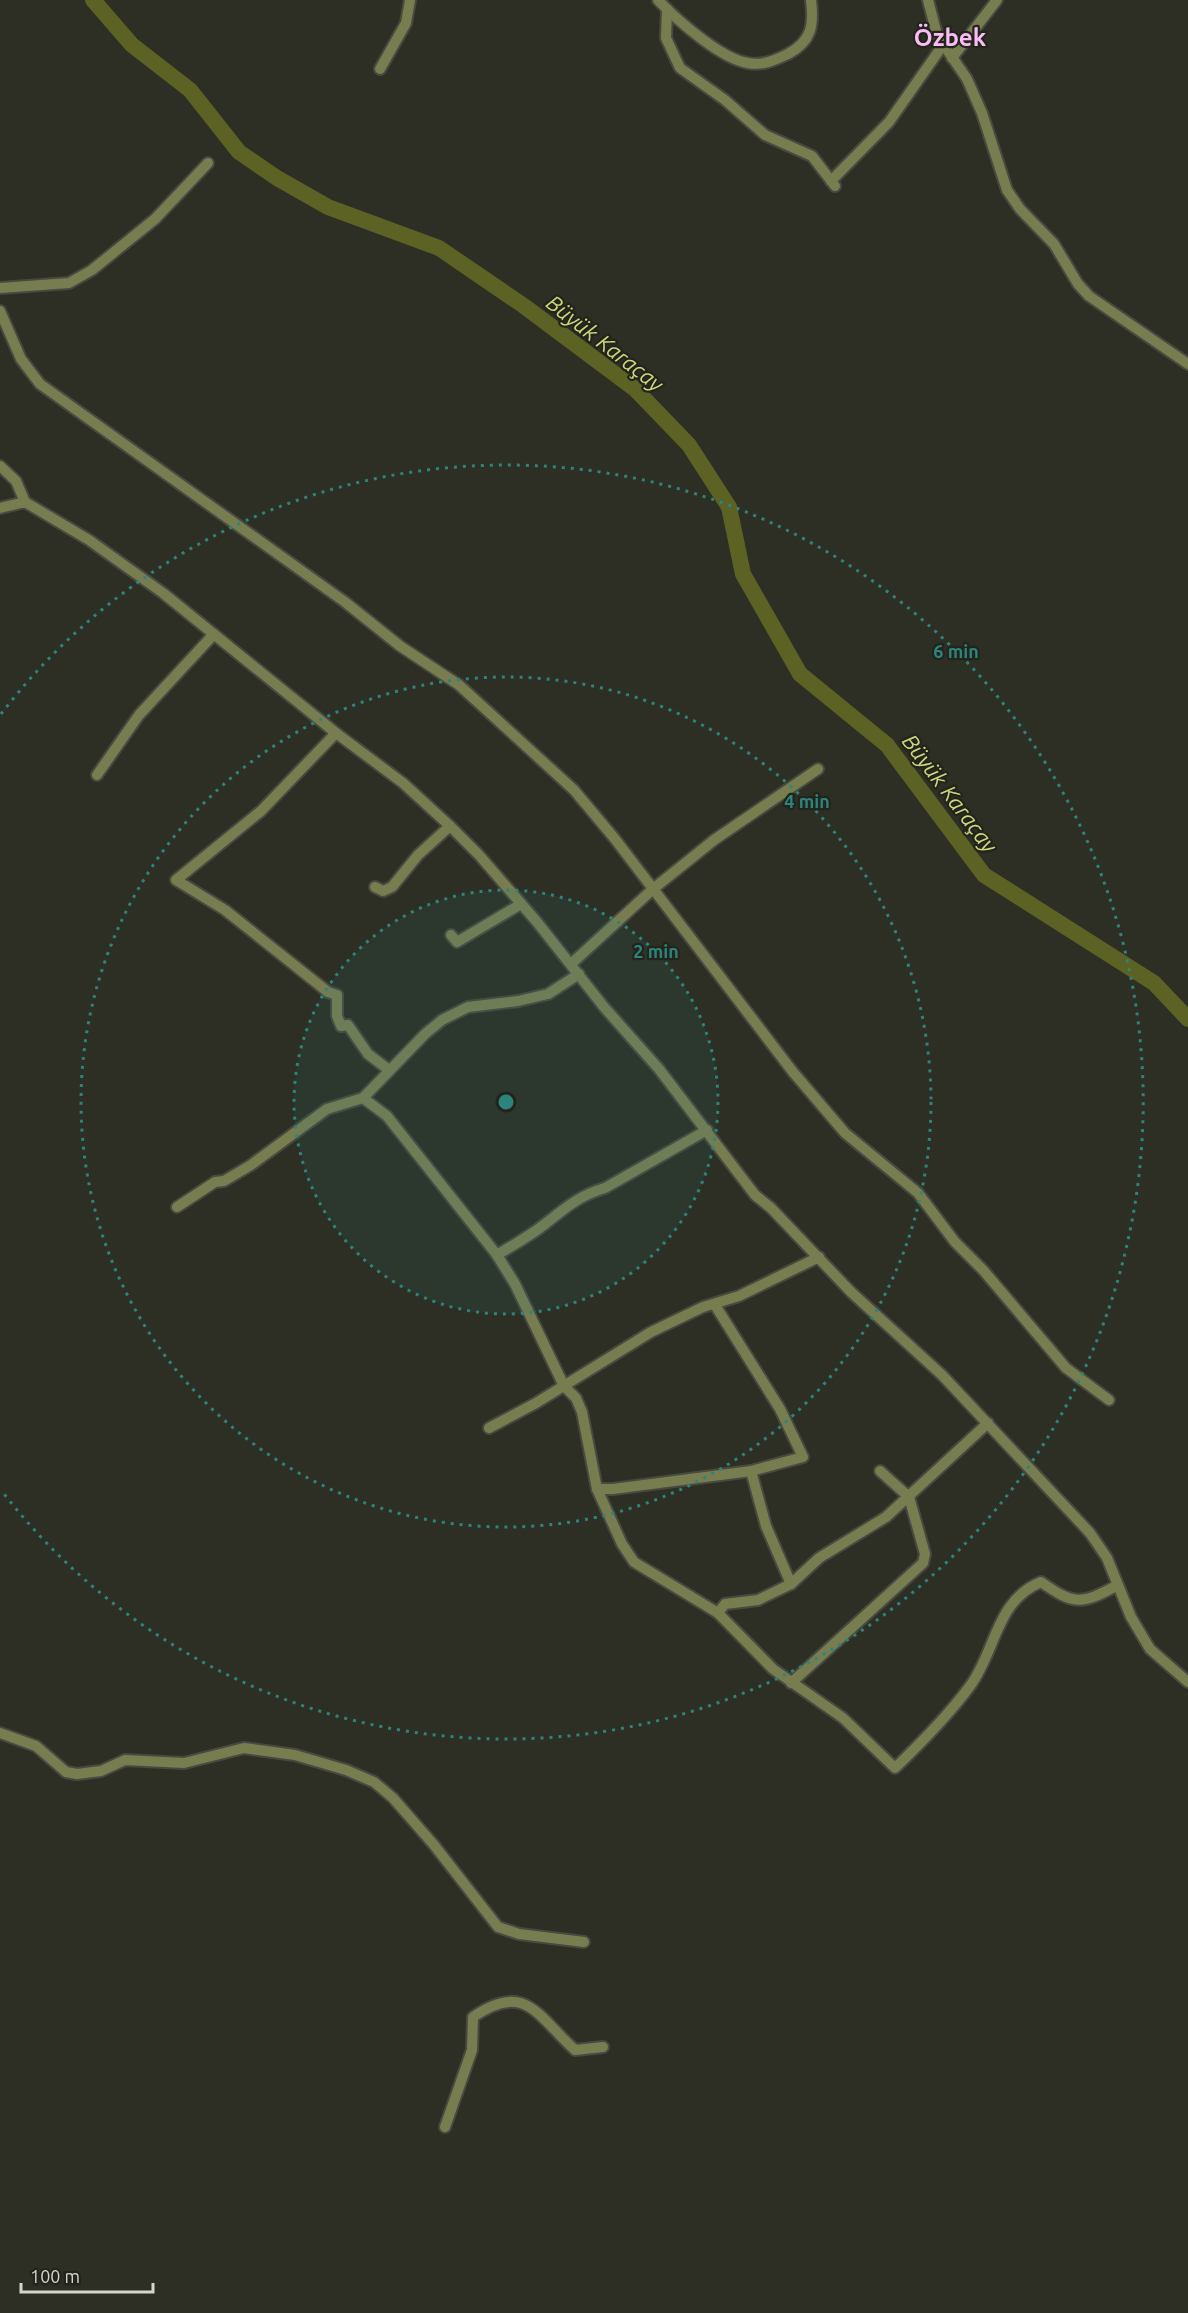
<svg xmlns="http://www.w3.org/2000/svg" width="1188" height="2313" viewBox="0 0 1188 2313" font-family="Ubuntu,sans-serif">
<rect width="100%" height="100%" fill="#2d2e24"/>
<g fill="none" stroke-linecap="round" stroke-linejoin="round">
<path stroke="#5c6124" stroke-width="16" d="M93,0L132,45L190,90L239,152L277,178L328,207L439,248L524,306L635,389L689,445L729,507L743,574L800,674L887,745L984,875L1154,983L1188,1019"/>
<defs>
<g id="minor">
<path d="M658,0C677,20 721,59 748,63C763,66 775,60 788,54C812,41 814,25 811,0"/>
<path d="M928,0L937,35L967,79L982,113L1007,190L1020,209L1054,244L1078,284L1089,296L1188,364"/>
<path d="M667,9L666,38L680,68L725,100L765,135L812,156L835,186"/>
<path d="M952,58L997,0"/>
<path d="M380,69L406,23L410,0"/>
<path d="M831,181L889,122L943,45"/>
<path d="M0,288L69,283L92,270L155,219L208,163"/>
<path d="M0,311L21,359L40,384L345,602L400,646L459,685L574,790L615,839L793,1072L845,1133L918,1193L955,1242L983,1270L1066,1368L1109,1400"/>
<path d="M0,466L16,481L25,502"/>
<path d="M0,508L25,502L89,540L163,593L336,733L403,783L450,826L479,855L537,922L604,1007L659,1069L755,1195L771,1208L851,1292L942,1375L1090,1533L1107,1558L1131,1617L1150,1649L1188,1682"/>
<path d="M336,733L261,811L176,880L225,910L328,992L337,995V1016L341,1026L348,1025L368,1054L389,1070"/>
<path d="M97,775L139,715L214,634"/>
<path d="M375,887L383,891L392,887L418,855L450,826"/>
<path d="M451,935L457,942L521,904"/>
<path d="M571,964L653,889L714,840L818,769"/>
<path d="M363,1098L387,1116L497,1255L515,1284L564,1386L576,1398L582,1412L597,1489L622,1544L634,1562L718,1613L773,1669L843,1718L895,1768C922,1742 948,1716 970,1686C996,1651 996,1600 1041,1582C1074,1605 1081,1605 1116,1586"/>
<path d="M177,1207L215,1182L224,1181L251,1165L327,1109L363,1098L425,1034L442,1020L468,1007L518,1001L548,994L579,974"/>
<path d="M497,1255C513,1245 530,1236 545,1224C565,1208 580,1195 605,1188L707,1130"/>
<path d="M489,1428L536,1403L651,1332L703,1307L739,1296L819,1257"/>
<path d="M751,1471L766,1526L791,1584"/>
<path d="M597,1489H613L751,1471L803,1457L780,1409L715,1305"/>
<path d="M718,1613L725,1604L758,1600L791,1584L819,1558L886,1517L988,1423"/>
<path d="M791,1683L923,1563L925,1554L909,1497L880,1471"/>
<path d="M0,1733L36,1746L66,1772L77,1774L101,1771L125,1760L184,1763L244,1748L295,1755L346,1770L374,1782L393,1798L434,1845L498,1927L519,1934L584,1942"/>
<path d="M445,2127L472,2050L473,2017C526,1980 539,2018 575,2050L603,2047"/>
</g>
</defs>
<use href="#minor" stroke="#484940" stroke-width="14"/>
<use href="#minor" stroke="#787d50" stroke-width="10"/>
</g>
<circle cx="506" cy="1102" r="212" fill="#2d847d" fill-opacity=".12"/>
<g fill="none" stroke="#2d847d" stroke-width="3" stroke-dasharray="3 6">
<circle cx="506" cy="1102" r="212"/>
<circle cx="506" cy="1102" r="425"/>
<path d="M1 714A637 637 0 1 1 1 1490"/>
</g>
<g text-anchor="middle" stroke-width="4.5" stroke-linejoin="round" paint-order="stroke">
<g font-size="22" font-style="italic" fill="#cfd77e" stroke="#23241b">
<text transform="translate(605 343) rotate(38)" y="8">Büyük Karaçay</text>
<text transform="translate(950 793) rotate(53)" y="8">Büyük Karaçay</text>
</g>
<g font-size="24" font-weight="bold" fill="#f9bcf4" stroke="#23241b">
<text x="950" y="46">Özbek</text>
</g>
</g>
<circle cx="506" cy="1102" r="9" fill="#2d847d" stroke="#23241b" stroke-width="3"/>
<g font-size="18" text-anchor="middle" font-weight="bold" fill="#2d847d" stroke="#23241b" stroke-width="4.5" stroke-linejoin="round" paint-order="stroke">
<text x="956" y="658">6 min</text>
<text x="807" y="808">4 min</text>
<text x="656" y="958">2 min</text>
</g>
<path d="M21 2283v9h132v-9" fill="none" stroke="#d6d6d0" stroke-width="3"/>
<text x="30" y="2283" font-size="18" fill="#d6d6d0" stroke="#23241b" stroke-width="4.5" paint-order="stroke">100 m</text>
</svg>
